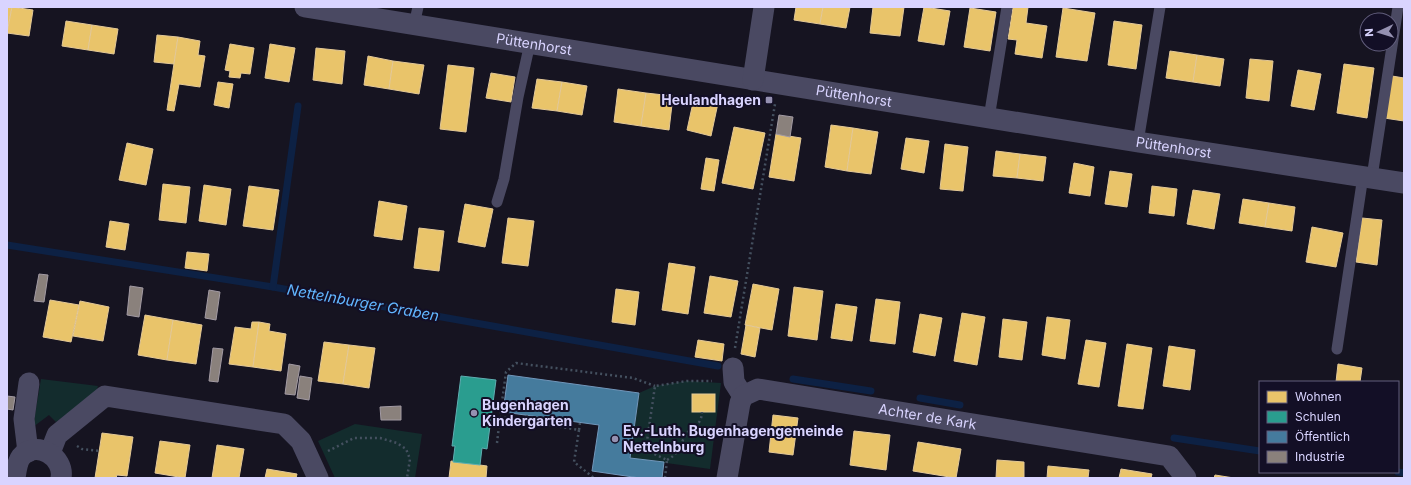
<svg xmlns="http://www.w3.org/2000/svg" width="1411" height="485" viewBox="0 0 1411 485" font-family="Inter,sans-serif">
<rect width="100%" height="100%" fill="#161421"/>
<g fill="#132c2d">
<path d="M41,379L98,386L95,395L56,422L49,415L33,427Z"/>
<path d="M687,381L721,383L710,469L630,458L639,393L655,386Z"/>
<path d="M355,424L422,434L415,478H335L318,441Z"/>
</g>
<g fill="#e9c46a" stroke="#e4c997">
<path d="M7,7H12L7,33Z"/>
<path d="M12,7L33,10L29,36L7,33Z"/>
<path d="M796,7H823L820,24L794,20Z"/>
<path d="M823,7H850L846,28L820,24Z"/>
<path d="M873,7H904L900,36L870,33Z"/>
<path d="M924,7L950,11L944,45L918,41Z"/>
<path d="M1013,7H1028L1026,23L1047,26L1042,58L1015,54L1017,40L1008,39Z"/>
<path d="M970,8L996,12L990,51L964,47Z"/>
<path d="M1063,8L1095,13L1087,61L1056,57Z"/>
<path d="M66,21L92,25L88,50L62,46Z"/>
<path d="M1114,21L1142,25L1136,69L1108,65Z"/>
<path d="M92,25L118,29L114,54L88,50Z"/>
<path d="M157,35L178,37L174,64L154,62Z"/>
<path d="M178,37L200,41L198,55L205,56L200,87L179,84L174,111L167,110Z"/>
<path d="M230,44L254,48L250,74L241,73L240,78L229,77L230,71L225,70Z"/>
<path d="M270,44L295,48L289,82L265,78Z"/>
<path d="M316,48L345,51L342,84L313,80Z"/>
<path d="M1170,51L1197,55L1193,82L1166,78Z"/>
<path d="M1197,55L1224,59L1220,86L1193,82Z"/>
<path d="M368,56L393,61L389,89L364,85Z"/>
<path d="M1250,59L1273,61L1269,101L1246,98Z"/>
<path d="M393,61L424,65L419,94L389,89Z"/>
<path d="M1344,64L1374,68L1367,118L1337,113Z"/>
<path d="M448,65L474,68L466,132L440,129Z"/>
<path d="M1298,70L1321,74L1314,110L1291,106Z"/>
<path d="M491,73L515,77L511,102L486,98Z"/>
<path d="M1392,76L1404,78V121L1384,118Z"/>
<path d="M537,79L562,82L557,111L532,108Z"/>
<path d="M218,82L233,84L229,108L214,105Z"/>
<path d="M562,82L587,86L582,115L557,111Z"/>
<path d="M618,89L646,93L641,126L614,122Z"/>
<path d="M646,93L673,96L669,130L641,126Z"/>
<path d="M694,98L718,103L711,136L687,130Z"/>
<path d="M831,125L853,128L847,171L825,167Z"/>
<path d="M734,127L765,133L753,189L722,183Z"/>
<path d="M853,128L878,132L871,174L847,171Z"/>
<path d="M776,134L801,138L794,181L769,177Z"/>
<path d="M906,138L929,141L924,173L901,169Z"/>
<path d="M127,143L153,149L146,185L119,180Z"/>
<path d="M945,144L968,147L963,191L940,189Z"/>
<path d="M996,151L1020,154L1017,178L993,176Z"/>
<path d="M1020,154L1046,157L1043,181L1017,178Z"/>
<path d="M706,158L719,160L714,191L701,189Z"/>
<path d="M1074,163L1094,167L1090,196L1069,193Z"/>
<path d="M1110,171L1132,174L1127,207L1105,204Z"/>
<path d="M163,184L190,187L186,223L159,220Z"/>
<path d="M204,185L231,189L226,225L199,221Z"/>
<path d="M249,186L279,190L273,230L243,226Z"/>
<path d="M1152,186L1177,189L1174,216L1149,213Z"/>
<path d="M1193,190L1220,194L1214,229L1187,224Z"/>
<path d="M1243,199L1269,203L1265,227L1239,223Z"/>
<path d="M379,201L407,206L402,240L374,236Z"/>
<path d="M1269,203L1295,207L1292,231L1265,227Z"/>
<path d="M465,204L493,209L485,247L458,242Z"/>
<path d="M508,218L534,221L528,266L502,263Z"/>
<path d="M1362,218L1382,220L1377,265L1356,262Z"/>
<path d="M110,221L129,224L125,250L106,247Z"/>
<path d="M1312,227L1343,233L1336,267L1306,262Z"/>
<path d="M419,228L444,231L439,271L414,268Z"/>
<path d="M187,252L209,254L207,271L185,268Z"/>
<path d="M669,263L695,267L688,314L662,310Z"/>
<path d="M710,276L738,281L731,317L704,313Z"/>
<path d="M753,284L779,289L772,330L745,325Z"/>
<path d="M794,287L823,291L817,340L788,336Z"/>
<path d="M616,289L639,292L635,325L612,322Z"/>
<path d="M876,299L900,302L895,344L870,341Z"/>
<path d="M50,300L79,305L71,342L43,337Z"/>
<path d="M80,301L109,307L103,341L73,336Z"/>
<path d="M836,304L857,307L852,341L831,338Z"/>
<path d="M962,313L985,317L977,365L954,361Z"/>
<path d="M920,314L942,318L935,356L913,352Z"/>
<path d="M145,315L173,320L167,360L138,355Z"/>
<path d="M1047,317L1070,320L1065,359L1042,355Z"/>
<path d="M1003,319L1027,322L1022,360L999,357Z"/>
<path d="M173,320L202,325L196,364L167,360Z"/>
<path d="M252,322H259L253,367L229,364L235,327L251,329Z"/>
<path d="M259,322L270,324L269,331L286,334L281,371L253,367Z"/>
<path d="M746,325L760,328L755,357L741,354Z"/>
<path d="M698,340L724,344L722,361L695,357Z"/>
<path d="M1086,340L1106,343L1099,387L1078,384Z"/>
<path d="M324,342L349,345L343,384L318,381Z"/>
<path d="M1127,344L1152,348L1143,409L1118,406Z"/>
<path d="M349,345L375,348L369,388L343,384Z"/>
<path d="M1169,346L1195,350L1190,390L1163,386Z"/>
<path d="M1338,364L1362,368L1360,382H1336Z"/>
<rect x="692" y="394" width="23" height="18"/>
<path d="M773,415L798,418L793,455L769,452Z"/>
<path d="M854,431L890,435L886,470L850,465Z"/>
<path d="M102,433L133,437L127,476L117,475L116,478H95Z"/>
<path d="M160,441L190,445L185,478L155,473Z"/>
<path d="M918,442L961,449L956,478L913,471Z"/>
<path d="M217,445L244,449L239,478H212Z"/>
<path d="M997,460L1024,462V478H996Z"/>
<path d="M451,461L487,466L486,478H449Z"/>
<path d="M1048,466L1089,470L1088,478H1047Z"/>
<path d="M267,469L297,474L296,478H265Z"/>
<path d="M1121,469L1152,474L1151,478H1119Z"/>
<path d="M1215,475L1234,478H1214Z"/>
</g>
<path fill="#2a9d8f" stroke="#5eaeb1" d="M461,376L496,380L487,449L482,448L480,465L453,462L455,446H452Z"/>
<path fill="#457b9d" stroke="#7196ba" d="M508,375L639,393L630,458L664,462L662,478H640L592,471L599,425L503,412Z"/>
<g fill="#8a817c" stroke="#a29aa3">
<path d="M779,115L793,117L790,137L776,134Z"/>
<path d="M39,274L48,275L44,302L34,301Z"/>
<path d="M130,286L143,288L139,317L127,315Z"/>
<path d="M209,290L220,292L216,320L205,318Z"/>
<path d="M213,348L223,349L218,382L209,381Z"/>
<path d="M289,364L300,366L295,395L285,394Z"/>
<path d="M300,376L312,378L309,400L297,398Z"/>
<path d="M7,396L15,397L13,410L7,409Z"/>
<path d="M401,406V420H381L380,407Z"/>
</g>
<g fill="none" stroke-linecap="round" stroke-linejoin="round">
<g stroke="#0d2144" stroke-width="7">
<path d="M7,245L273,287L718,366"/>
<path d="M273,287L298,106"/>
<path d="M793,379L871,391"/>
<path d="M920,398L960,405"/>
<path d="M1174,438L1260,451"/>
<path d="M1398,472L1404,473"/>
</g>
<g stroke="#44505f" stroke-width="2.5" stroke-dasharray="2 3" stroke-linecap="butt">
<path d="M735,348L775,104"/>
<path d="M527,415L526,421L579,430L580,423"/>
<path d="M526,421L500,417L506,372L516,363L633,378L655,386"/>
<path d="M579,430L574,462L594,478"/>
<path d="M497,443L500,417"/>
<path d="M77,446L82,449L100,451"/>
<path d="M328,451L354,438H380L397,443L406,449L410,459L407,478"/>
<path d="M667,460C682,452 679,443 688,432C696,424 701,425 702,412"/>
<path d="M665,478L667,460L652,453L647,441L655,386L687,381H712"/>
</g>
<g stroke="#4a4962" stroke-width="11">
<path d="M414,25L418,7"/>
<path d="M989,118L1007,7"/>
<path d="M1138,142L1160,7"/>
<path d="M1372,177L1398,7"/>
<path d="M497,202L504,179L518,97L530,43"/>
<path d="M1337,349L1363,176"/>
</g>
<g stroke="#4a4962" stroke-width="21">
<path id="s1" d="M305,7L1138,142L1404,183"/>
<path d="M753,80L764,7"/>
<path d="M733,368L734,382L743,396"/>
<path d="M28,452L24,419L29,383"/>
<path d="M50,453L57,435L105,396L284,424L301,441L318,478"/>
<path d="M15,478C16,472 17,462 21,457C36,439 65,457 61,478"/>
<path id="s2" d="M727,478L740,403L743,396L758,389L1169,456L1186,478"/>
</g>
</g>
<g fill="#9591b1" stroke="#130f26" stroke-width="1.5">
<rect x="765" y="96" width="8" height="8" rx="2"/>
<circle cx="474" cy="413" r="4"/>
<circle cx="615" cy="439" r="4"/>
</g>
<g text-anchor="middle" stroke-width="4" stroke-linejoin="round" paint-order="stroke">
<g font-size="14" fill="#d9d4ff" stroke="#130f26">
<text dy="5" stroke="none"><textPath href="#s1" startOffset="232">Püttenhorst</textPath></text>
<text dy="5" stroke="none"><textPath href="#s1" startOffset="556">Püttenhorst</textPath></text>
<text dy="5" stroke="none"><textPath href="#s1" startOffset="880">Püttenhorst</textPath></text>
<text dy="5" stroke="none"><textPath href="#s2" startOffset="272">Achter de Kark</textPath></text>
</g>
<g font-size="14" font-weight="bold" fill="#d9d4ff" stroke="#130f26" text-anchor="start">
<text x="761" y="105" text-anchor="end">Heulandhagen</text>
<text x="482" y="410">Bugenhagen<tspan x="482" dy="16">Kindergarten</tspan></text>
<text x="623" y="436">Ev.-Luth. Bugenhagengemeinde<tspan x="623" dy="16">Nettelnburg</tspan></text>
</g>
<g font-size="15" font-style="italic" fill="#62b6ff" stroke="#130f26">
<text transform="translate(363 303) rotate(10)" y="5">Nettelnburger Graben</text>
</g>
</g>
<rect width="1411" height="485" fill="none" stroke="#d9d4ff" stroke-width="16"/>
<rect x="1259" y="381" width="140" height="92" fill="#130f26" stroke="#625e7d"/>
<rect x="1267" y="391" width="20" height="12" fill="#e9c46a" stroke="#625e7d"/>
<text x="1295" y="401" font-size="12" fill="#d9d4ff">Wohnen</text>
<rect x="1267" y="411" width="20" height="12" fill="#2a9d8f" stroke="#625e7d"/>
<text x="1295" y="421" font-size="12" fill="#d9d4ff">Schulen</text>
<rect x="1267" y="431" width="20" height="12" fill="#457b9d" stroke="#625e7d"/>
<text x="1295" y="441" font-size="12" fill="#d9d4ff">Öffentlich</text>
<rect x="1267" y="451" width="20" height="12" fill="#8a817c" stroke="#625e7d"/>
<text x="1295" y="461" font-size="12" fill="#d9d4ff">Industrie</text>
<g transform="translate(1379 32) rotate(266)"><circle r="19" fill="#130f26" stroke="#625e7d"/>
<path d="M0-3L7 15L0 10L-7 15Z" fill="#9591b1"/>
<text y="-6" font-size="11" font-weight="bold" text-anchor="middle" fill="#d9d4ff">N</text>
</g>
</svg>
